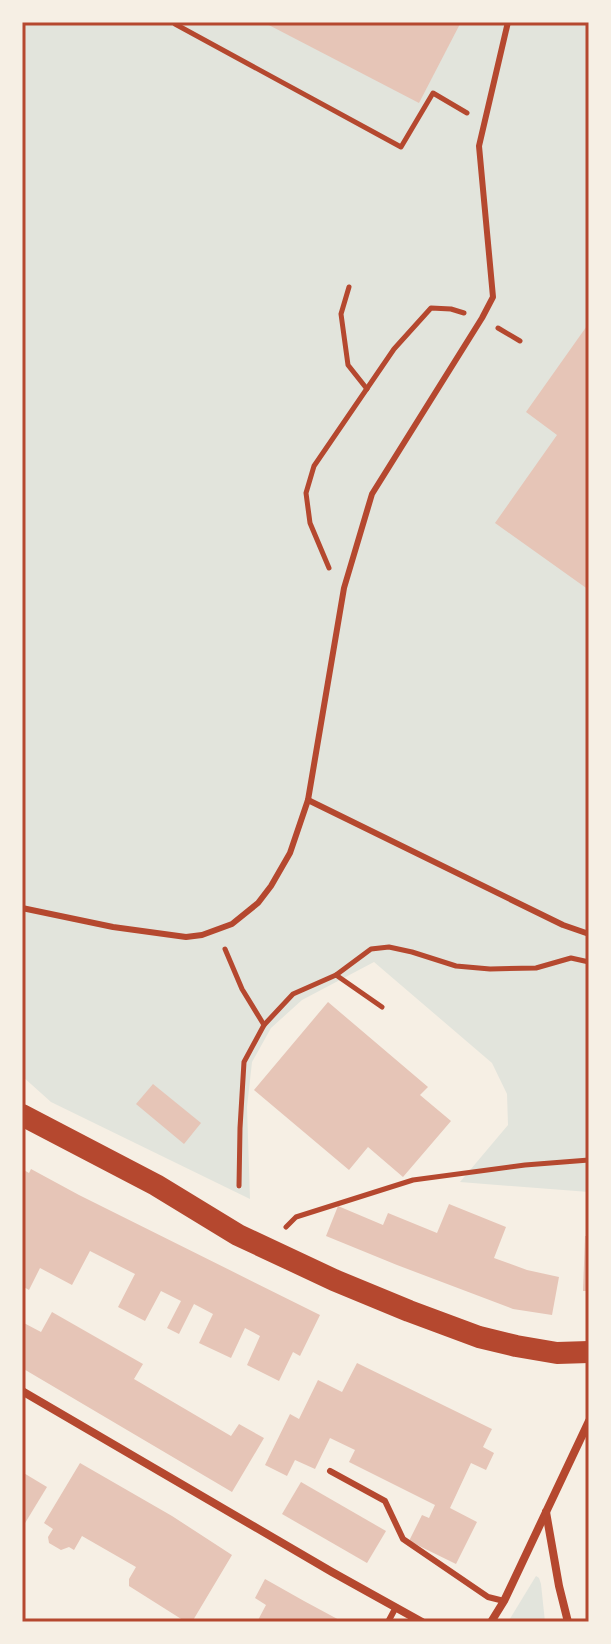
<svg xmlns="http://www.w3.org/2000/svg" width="611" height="1644" viewBox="0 0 611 1644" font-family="Manrope,sans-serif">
<rect width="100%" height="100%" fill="#f6efe4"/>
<g fill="#e2e4dc">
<path d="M22,22H589V1192L460,1182L508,1125L507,1094L492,1063L374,962L302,1000L271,1028L252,1062L247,1107L250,1199L51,1102L22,1076Z"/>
<path d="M536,1576L539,1578L541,1584L545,1622H508Z"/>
</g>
<g fill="#e6c5b7">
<path d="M263,22H461L419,103Z"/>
<path d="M589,323V590L495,523L557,435L526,412Z"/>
<path d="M328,1002L428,1087L420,1095L451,1121L403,1177L368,1147L349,1170L254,1090Z"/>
<path d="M153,1084L201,1123L184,1144L136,1104Z"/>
<path d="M22,1169L29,1173L31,1169L79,1195L320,1315L300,1356L293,1352L279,1381L247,1365L260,1336L245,1328L231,1358L199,1343L213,1314L194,1304L179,1334L167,1328L181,1301L161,1291L145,1321L118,1307L135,1274L90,1251L72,1285L40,1268L29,1290L22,1286Z"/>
<path d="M449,1204L506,1227L494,1258L527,1270L559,1277L552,1315L513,1309L397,1265L326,1236L338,1206L383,1225L388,1213L437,1233Z"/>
<path d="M585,1236H589V1291H583Z"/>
<path d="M52,1312L143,1364L134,1379L231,1436L239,1424L264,1438L232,1492L22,1368V1322L41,1332Z"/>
<path d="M357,1363L492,1429L483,1447L494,1453L486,1470L471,1463L450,1508L477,1522L456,1564L409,1541L422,1515L429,1518L435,1505L349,1462L355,1450L330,1438L315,1469L295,1460L287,1476L265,1465L290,1414L299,1419L318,1380L342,1392Z"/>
<path d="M80,1463L172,1516L232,1555L192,1622H186L129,1586V1579L136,1567L82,1536L74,1550L69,1547L61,1550L49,1543L48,1537L53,1529L44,1523Z"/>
<path d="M22,1472L47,1487L22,1528Z"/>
<path d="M301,1482L386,1531L367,1563L282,1514Z"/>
<path d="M265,1579L304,1601L343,1622H257L266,1605L255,1598Z"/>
</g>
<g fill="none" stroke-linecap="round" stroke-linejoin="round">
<g stroke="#b5482f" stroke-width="5">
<path d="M176,22L175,24L401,147L433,93L467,113"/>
<path d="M349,287L341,314L348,365L367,389"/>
<path d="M498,328L520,341"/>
<path d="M329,568L310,523L306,493L314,466L394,349L431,308L451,309L464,313"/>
<path d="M225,949L242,989L264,1025L244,1062L240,1128L239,1186"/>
<path d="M336,975L371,949L389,947L412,952L456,966L490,969L536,968L571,958L589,962"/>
<path d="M264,1025L293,994L336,975L382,1007"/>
<path d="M286,1227L296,1217L413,1180L525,1165L589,1160"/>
</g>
<g stroke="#b5482f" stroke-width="6">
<path d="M308,800L563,925L589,934"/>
<path d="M22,908L113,927L186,937L202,935L232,924L258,903L271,886L290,853L308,800L344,588L372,494L482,318L493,297L479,146L508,22"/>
<path d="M330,1471L385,1501L403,1539L488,1597L504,1601"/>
<path d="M388,1622L396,1607"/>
</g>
<g stroke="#b5482f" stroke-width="8">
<path d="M22,1391L332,1572L422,1622"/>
<path d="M546,1512L559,1586L568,1622"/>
<path d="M491,1622L504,1601L589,1421"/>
</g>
<path stroke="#b5482f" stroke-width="22" d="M22,1115L156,1185L238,1235L334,1280L409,1311L479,1337L516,1346L557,1353L589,1352"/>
</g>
<rect width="611" height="1644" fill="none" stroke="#f6efe4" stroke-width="48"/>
<rect x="24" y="24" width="563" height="1596" fill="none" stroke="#b5482f" stroke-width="3"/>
</svg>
